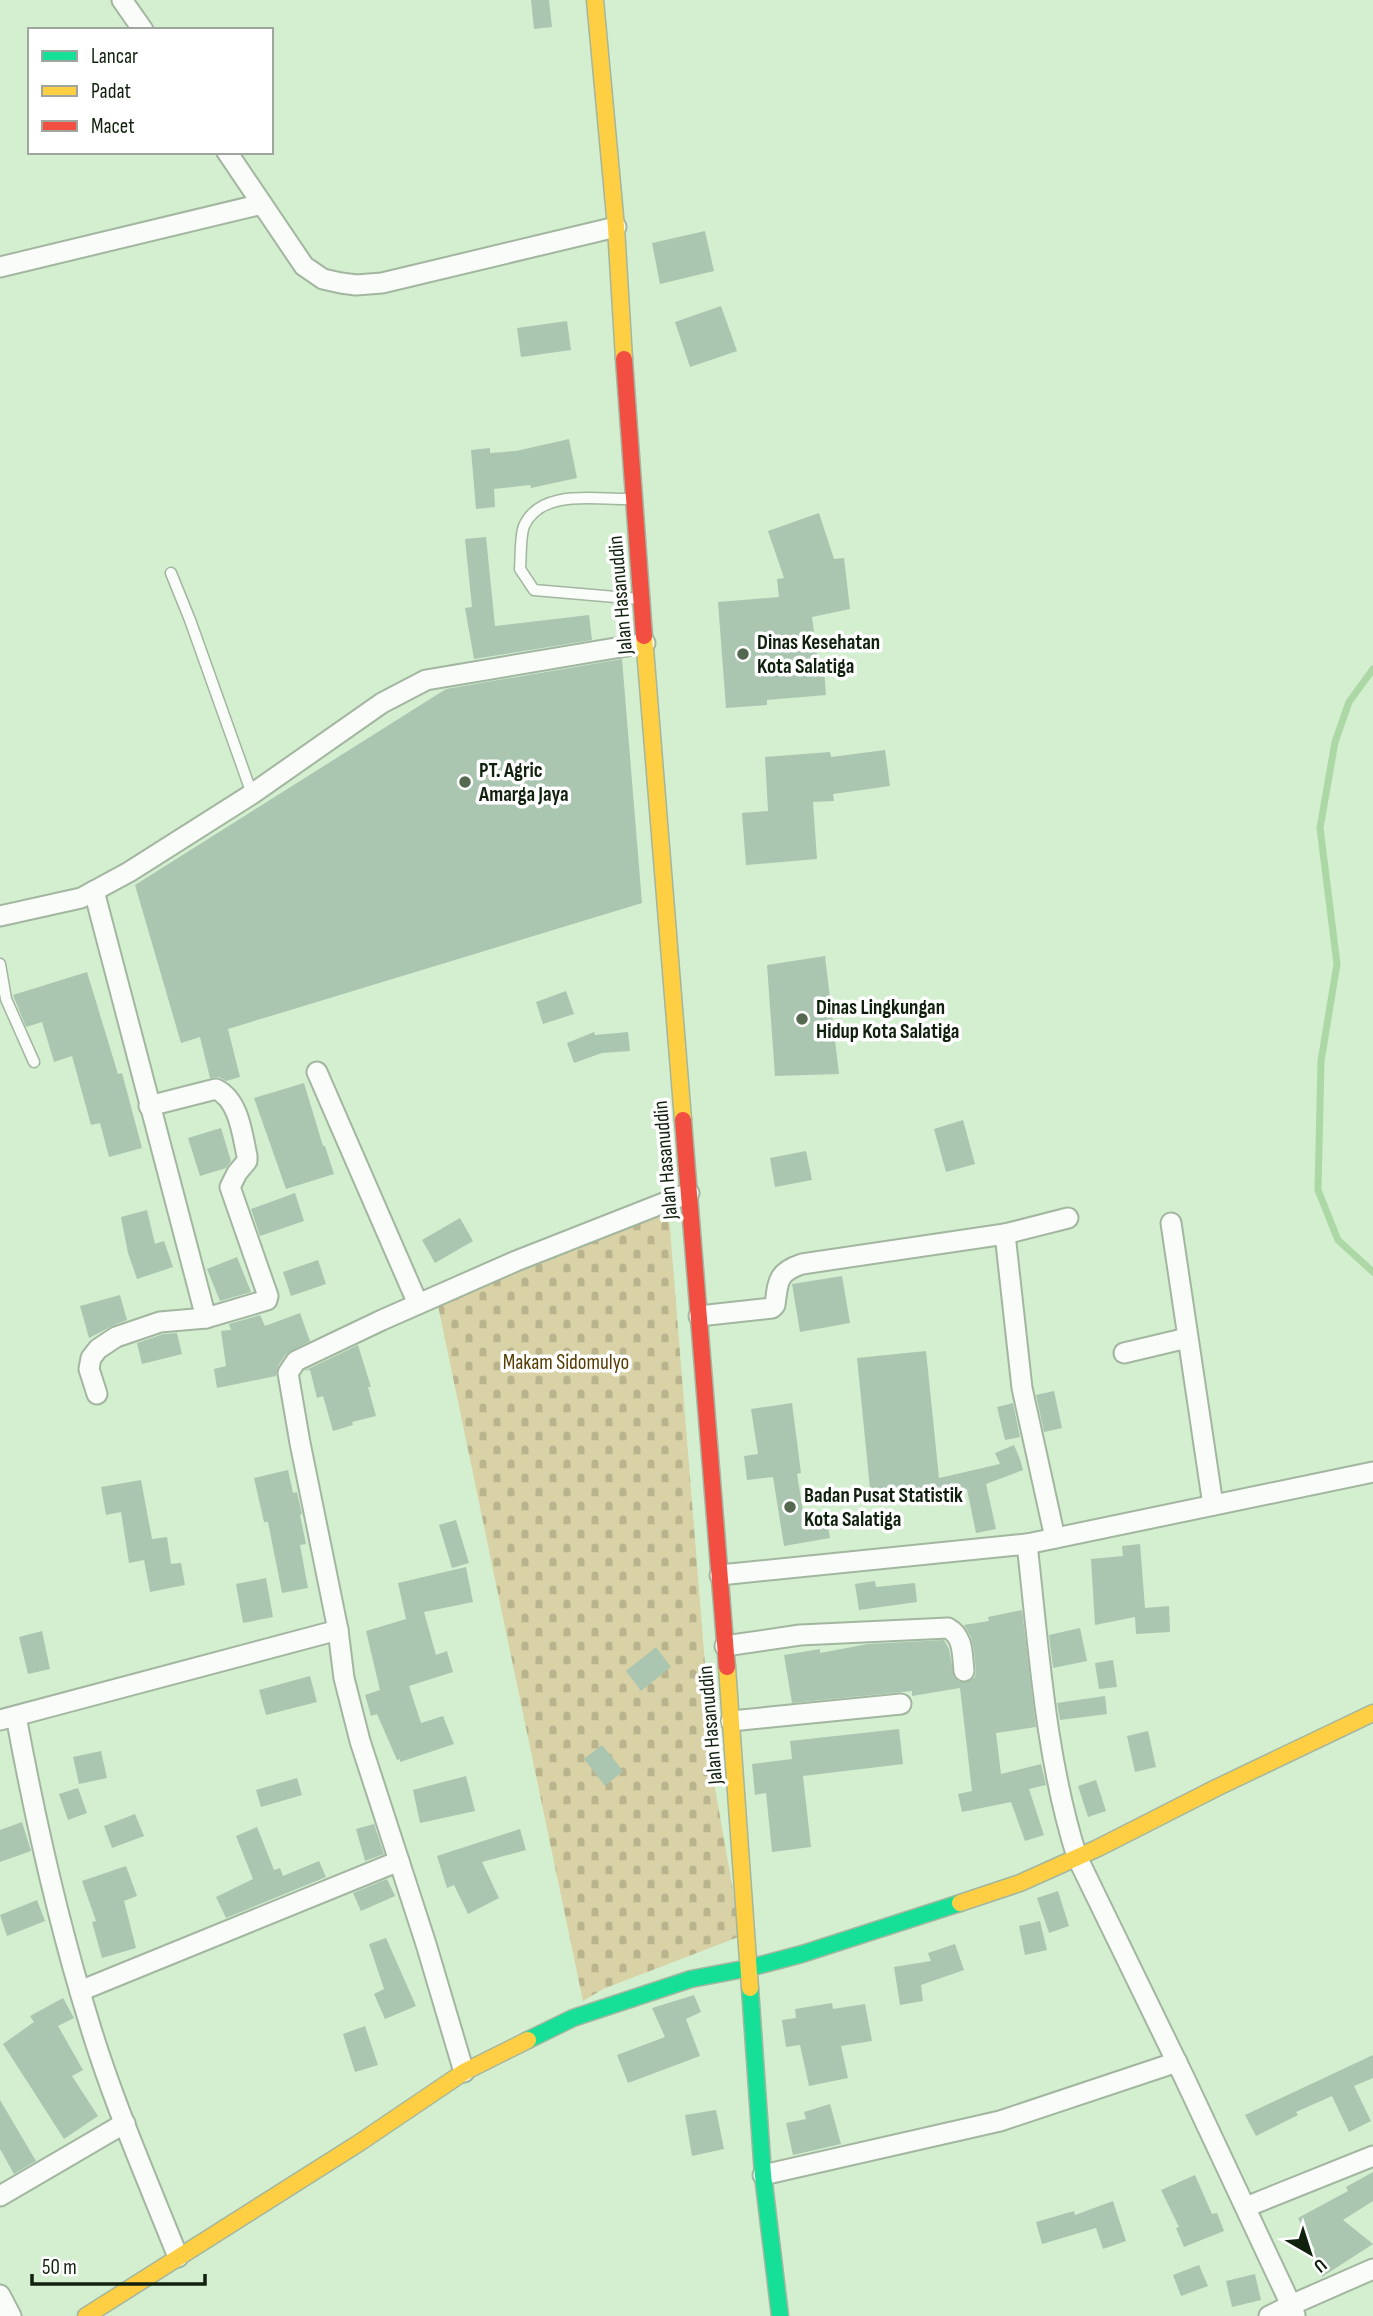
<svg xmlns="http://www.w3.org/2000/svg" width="1373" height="2316" viewBox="0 0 1373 2316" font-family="'Sofia Sans Condensed',sans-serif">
<defs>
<pattern id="cemetery-stones" width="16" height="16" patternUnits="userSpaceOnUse" patternTransform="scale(1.75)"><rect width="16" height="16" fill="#d9d2a6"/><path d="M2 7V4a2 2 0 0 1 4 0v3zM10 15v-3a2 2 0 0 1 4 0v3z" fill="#b9b48e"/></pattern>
</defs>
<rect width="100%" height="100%" fill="#d4eed0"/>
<path fill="url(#cemetery-stones)" d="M668,1204L715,1788L741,1936L603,1989L583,2001L436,1296Z"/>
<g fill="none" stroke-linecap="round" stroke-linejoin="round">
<path stroke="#abd8a5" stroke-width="7" d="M1373,669L1349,702L1335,742L1320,828L1337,964L1321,1061L1318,1190L1338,1240L1373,1272"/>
</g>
<g fill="#aac6b1">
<path d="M531,0H549L552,27L534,29Z"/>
<path d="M705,231L714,271L660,284L652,243Z"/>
<path d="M721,306L737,351L690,367L675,322Z"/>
<path d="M567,321L571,350L521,357L517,328Z"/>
<path d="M569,439L577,478L531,488L530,485L494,489L495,507L476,509L471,450L490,448V453L516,451Z"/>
<path d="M819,513L834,559L844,558L850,609L812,617L819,669L824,668L826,695L767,700V705L726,708L718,602L779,597L777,579L784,578L768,531Z"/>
<path d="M486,537L495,626L589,615L592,640L474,659L465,608L472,607L465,539Z"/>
<path d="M622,659L642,903L228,1029L240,1077L226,1081L219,1077L210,1078L200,1037L181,1043L135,885L446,689Z"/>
<path d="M885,750L890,786L833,794L834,801L813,802L817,859L746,865L742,813L768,811L765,757L830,752L831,757Z"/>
<path d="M825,956L839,1074L775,1076L767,965Z"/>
<path d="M87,972L118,1074L122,1073L142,1148L109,1157L100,1123L91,1125L72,1056L54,1062L42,1022L26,1027L13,995Z"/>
<path d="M566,991L574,1014L543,1024L536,1002Z"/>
<path d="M594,1032L595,1035L628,1032L630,1051L602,1053L574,1063L567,1043Z"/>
<path d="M304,1083L323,1146H325L334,1174L286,1189L254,1098Z"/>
<path d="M963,1120L975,1164L946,1172L934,1129Z"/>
<path d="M221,1128L231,1161L226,1168L200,1176L188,1138Z"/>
<path d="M806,1151L812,1180L775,1187L770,1158Z"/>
<path d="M295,1193L304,1221L260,1236L251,1209Z"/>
<path d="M147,1210L155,1244L164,1241L173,1267L137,1279L128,1253L121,1217Z"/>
<path d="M460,1218L473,1241L435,1263L422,1240Z"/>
<path d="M237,1257L251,1292L220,1301L207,1269Z"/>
<path d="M318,1260L326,1284L291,1296L283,1272Z"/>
<path d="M842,1276L850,1323L800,1332L792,1284Z"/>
<path d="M120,1295L127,1320L112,1326L89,1338L80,1306Z"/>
<path d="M300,1313L310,1341L286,1354L278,1366L276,1376L217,1388L214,1369L226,1366L221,1331L231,1330L229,1324L260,1315L265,1326Z"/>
<path d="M177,1333L182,1354L142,1364L137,1343L163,1334Z"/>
<path d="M358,1345L371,1387H368L376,1416L352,1422L353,1425L333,1431L323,1396L317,1398L310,1370L304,1371Z"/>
<path d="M926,1351L939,1478L1000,1464L995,1453L1014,1445L1020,1459L1023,1470L986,1484L996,1529L976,1533L967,1489L871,1499L857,1358Z"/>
<path d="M1054,1391L1062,1428L1044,1432L1036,1395Z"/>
<path d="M792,1403L801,1473L797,1474L805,1524L827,1520L830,1538L784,1546L773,1477L747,1480L744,1456L758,1454L751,1409Z"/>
<path d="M1013,1403L1020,1437L1005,1440L997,1407Z"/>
<path d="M288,1470L293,1493L297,1492L302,1514L300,1515L306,1544L300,1545L308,1588L282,1593L268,1522H264L254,1478Z"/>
<path d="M141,1480L152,1539L167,1537L171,1564L181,1563L185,1585L150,1592L144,1560L129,1563L121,1512L106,1515L101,1487Z"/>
<path d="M456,1520L469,1563L452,1568L439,1525Z"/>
<path d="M1140,1544L1145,1608L1169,1606L1170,1632L1136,1634L1135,1617L1095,1625L1091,1559L1123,1556L1122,1546Z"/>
<path d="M466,1567L473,1602L424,1612L436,1655L447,1651L453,1672L409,1686L421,1723L443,1716L454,1744L400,1762V1759L397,1760L377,1714L371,1716L365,1695L380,1690L366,1631L406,1619L398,1583Z"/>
<path d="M266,1578L273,1617L243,1623L236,1584Z"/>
<path d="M875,1581L876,1587L915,1583L917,1602L859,1610L855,1584Z"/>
<path d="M1022,1610L1036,1727L996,1733L1001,1774L1041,1764L1046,1785L1029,1789L1044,1835L1025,1841L1011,1802L962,1812L958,1794L972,1791L960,1688L912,1696V1691L792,1703L784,1655L820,1649V1653L868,1644L944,1640L949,1649L954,1677L960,1682L970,1681L975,1677L976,1671L974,1651L971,1637L964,1625L989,1621L988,1617Z"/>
<path d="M1080,1628L1087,1661L1053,1668L1049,1635Z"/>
<path d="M42,1631L50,1669L28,1674L19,1637Z"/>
<path d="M656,1647L671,1667L641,1691L626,1671Z"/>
<path d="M1113,1660L1117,1687L1099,1689L1095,1663Z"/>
<path d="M310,1676L317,1702L266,1715L259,1690Z"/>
<path d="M1105,1696L1107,1714L1060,1720L1057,1703Z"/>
<path d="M899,1729L903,1764L803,1776L811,1847L772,1852L766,1793L755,1795L752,1764L792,1759L790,1741Z"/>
<path d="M1148,1731L1156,1767L1135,1772L1127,1736Z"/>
<path d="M602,1745L623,1771L605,1786L584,1759Z"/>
<path d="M101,1751L107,1778L79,1784L73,1757Z"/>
<path d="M466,1776L475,1811L420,1823L413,1790Z"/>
<path d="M297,1778L302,1795L261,1807L256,1790Z"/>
<path d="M1096,1780L1106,1811L1088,1817L1078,1786Z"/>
<path d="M78,1788L87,1813L68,1820L59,1794Z"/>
<path d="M135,1814L144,1836L112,1848L104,1826Z"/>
<path d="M22,1822L31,1851L0,1862V1830Z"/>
<path d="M374,1824L384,1854L365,1861L356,1829Z"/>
<path d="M257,1827L274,1870L280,1868L283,1876L319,1861L326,1877L226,1918L216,1897L253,1879L236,1836Z"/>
<path d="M520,1829L526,1850L482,1862L499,1898L468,1914L454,1885L447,1888L437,1856Z"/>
<path d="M126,1866L137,1896L124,1901L136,1948L102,1958L92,1922L96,1921L82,1881Z"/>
<path d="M387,1879L395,1896L361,1911L353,1893Z"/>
<path d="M1058,1891L1069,1926L1049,1933L1037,1898Z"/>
<path d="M37,1900L45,1921L7,1936L0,1915Z"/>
<path d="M1040,1921L1047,1950L1025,1955L1019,1926Z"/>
<path d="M386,1938L416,2006L385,2019L374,1994L384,1989L369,1944Z"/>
<path d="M955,1944L964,1970L921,1985L923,2001L900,2005L894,1967L931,1961L928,1953Z"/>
<path d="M694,1995L701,2012L686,2019L700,2056L628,2083L617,2055L665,2037L652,2008Z"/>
<path d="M63,1998L74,2018L58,2026L83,2070L72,2076L98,2116L64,2139L3,2044L34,2022L30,2016Z"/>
<path d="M832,2003L833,2009L865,2004L872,2041L841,2046L848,2078L809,2086L800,2045L786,2047L782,2020L796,2018L795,2009Z"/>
<path d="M365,2026L378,2065L355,2072L343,2034Z"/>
<path d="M1373,2055V2078L1354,2086L1371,2121L1349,2132L1332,2096L1296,2112L1298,2115L1256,2136L1245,2115Z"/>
<path d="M0,2100L36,2161L14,2174L0,2149Z"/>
<path d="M830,2104L841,2144L793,2155L786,2123L806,2119L804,2112Z"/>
<path d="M716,2110L724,2149L692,2156L685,2115Z"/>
<path d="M1373,2172V2201L1343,2220L1373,2244L1322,2277L1309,2253L1315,2250L1298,2218L1348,2191L1346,2187Z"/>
<path d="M1195,2175L1212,2214L1217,2213L1224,2231L1184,2247L1176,2228L1179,2227L1161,2190Z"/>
<path d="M1113,2201L1126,2241L1103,2249L1096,2228L1042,2244L1036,2222L1074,2211L1075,2215Z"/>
<path d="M1199,2265L1208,2286L1181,2296L1173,2275Z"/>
<path d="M1255,2274L1261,2300L1232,2307L1226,2281Z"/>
</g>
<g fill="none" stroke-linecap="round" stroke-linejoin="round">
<defs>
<g id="lane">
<path d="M629,499C597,500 541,488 524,526C520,536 521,558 520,569L534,590L639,599"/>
<path d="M171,573L190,620L252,794"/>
<path d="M0,964L6,999L34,1062"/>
</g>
<g id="street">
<path d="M122,0L143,30"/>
<path d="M227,152L304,266L323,279L341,283L356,285L382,283L616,227"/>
<path d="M0,267L262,204"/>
<path d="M94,891L206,1318"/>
<path d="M0,916L81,898L129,872L252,794L382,703L426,680L645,643"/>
<path d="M317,1072L418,1304"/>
<path d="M1171,1223L1213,1505"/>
<path d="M1005,1234L1022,1388L1055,1538"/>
<path d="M699,1316L772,1308L775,1305C778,1282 777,1272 802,1264L1005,1234L1068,1218"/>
<path d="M1124,1353L1187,1338"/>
<path d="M97,1394L89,1369L91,1358L98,1349L116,1337L160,1322L206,1318L267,1300L268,1296L230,1187L237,1173L247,1161V1156C242,1133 239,1100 216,1089L149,1106"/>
<path d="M1027,1544L1373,1472"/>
<path d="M720,1575L1027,1544C1039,1649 1045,1756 1077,1857L1184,2077L1291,2305L1269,2316"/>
<path d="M725,1646L800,1635L948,1628C964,1637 962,1654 964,1671"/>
<path d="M16,1716C35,1819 58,1922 89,2022C113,2102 147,2179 178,2257"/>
<path d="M0,1720L338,1630"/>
<path d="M731,1721L901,1704"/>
<path d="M80,1991L399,1861"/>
<path d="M464,2072L426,1944L360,1741L344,1678L338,1630L300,1443L288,1373L296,1361L382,1320L516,1261L689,1193"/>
<path d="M763,2175L1000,2121L1177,2062"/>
<path d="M0,2196L125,2123"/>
<path d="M1246,2207L1373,2156"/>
<path d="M0,2295L11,2316"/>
<path d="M1295,2315L1291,2305L1373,2269"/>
</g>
<g id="fast">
<path d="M750,1988L763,2175L780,2316"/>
<path d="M528,2040L573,2018L691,1979L749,1968L802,1954L960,1903"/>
</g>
<g id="slow">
<path d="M595,0L616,227L624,359"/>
<path d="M644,636L683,1120"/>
<path d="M727,1667L750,1988"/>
<path d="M960,1903L1020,1883L1098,1848L1216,1788L1373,1713"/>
<path d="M86,2316L359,2143L464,2072L528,2040"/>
</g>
<g id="jam">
<path d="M624,359L644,636"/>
<path d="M683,1120L727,1667"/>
</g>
</defs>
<use href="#lane" stroke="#a2b6a0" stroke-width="13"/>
<use href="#street" stroke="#a2b6a0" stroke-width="23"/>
<use href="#fast" stroke="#a2b6a0" stroke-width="19"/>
<use href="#slow" stroke="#a2b6a0" stroke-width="19"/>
<use href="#jam" stroke="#a2b6a0" stroke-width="19"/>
<use href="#lane" stroke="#f9fcf8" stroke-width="10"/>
<use href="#street" stroke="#f9fcf8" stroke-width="19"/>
<use href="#fast" stroke="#16e098" stroke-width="16"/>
<use href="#slow" stroke="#ffcf43" stroke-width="16"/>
<use href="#jam" stroke="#f24e42" stroke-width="16"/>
</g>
<g fill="#556951" stroke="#fff" stroke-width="2.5">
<circle cx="743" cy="654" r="7"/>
<circle cx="465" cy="782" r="7"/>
<circle cx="802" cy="1019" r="7"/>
<circle cx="790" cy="1507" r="7"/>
</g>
<g text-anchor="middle" stroke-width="7" stroke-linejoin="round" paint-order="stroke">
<g font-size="21" fill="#10210d" stroke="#fff">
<text transform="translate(620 595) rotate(-95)" y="7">Jalan Hasanuddin</text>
<text transform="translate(665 1160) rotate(-95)" y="7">Jalan Hasanuddin</text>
<text transform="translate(710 1725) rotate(-95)" y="7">Jalan Hasanuddin</text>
</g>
<g font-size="21" font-weight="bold" fill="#10210d" stroke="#fff" text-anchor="start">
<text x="757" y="649">Dinas Kesehatan<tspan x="757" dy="24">Kota Salatiga</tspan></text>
<text x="479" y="777">PT. Agric<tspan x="479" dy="24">Amarga Jaya</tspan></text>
<text x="816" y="1014">Dinas Lingkungan<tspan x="816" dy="24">Hidup Kota Salatiga</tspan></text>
<text x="804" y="1502">Badan Pusat Statistik<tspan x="804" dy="24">Kota Salatiga</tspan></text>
</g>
<g font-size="21" fill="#563c00" stroke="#fff">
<text x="566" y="1369">Makam Sidomulyo</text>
</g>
</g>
<rect x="28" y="28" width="245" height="126" fill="#ffffff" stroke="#9fa69e" stroke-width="2"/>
<rect x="42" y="51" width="35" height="10" fill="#16e098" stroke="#9fa69e" stroke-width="2"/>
<text x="91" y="63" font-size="21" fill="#10210d">Lancar</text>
<rect x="42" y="86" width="35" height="10" fill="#ffcf43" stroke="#9fa69e" stroke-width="2"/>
<text x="91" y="98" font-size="21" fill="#10210d">Padat</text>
<rect x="42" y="121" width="35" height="10" fill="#f24e42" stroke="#9fa69e" stroke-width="2"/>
<text x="91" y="133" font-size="21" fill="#10210d">Macet</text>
<g transform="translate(1310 2253) rotate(141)" stroke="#ffffff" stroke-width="5" paint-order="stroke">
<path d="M0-5L12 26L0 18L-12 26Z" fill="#10210d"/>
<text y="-10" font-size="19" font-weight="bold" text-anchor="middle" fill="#10210d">U</text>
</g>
<path d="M32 2274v10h173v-10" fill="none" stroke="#10210d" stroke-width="3.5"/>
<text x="42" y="2274" font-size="21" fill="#10210d" stroke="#ffffff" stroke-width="5" paint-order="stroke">50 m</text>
</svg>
